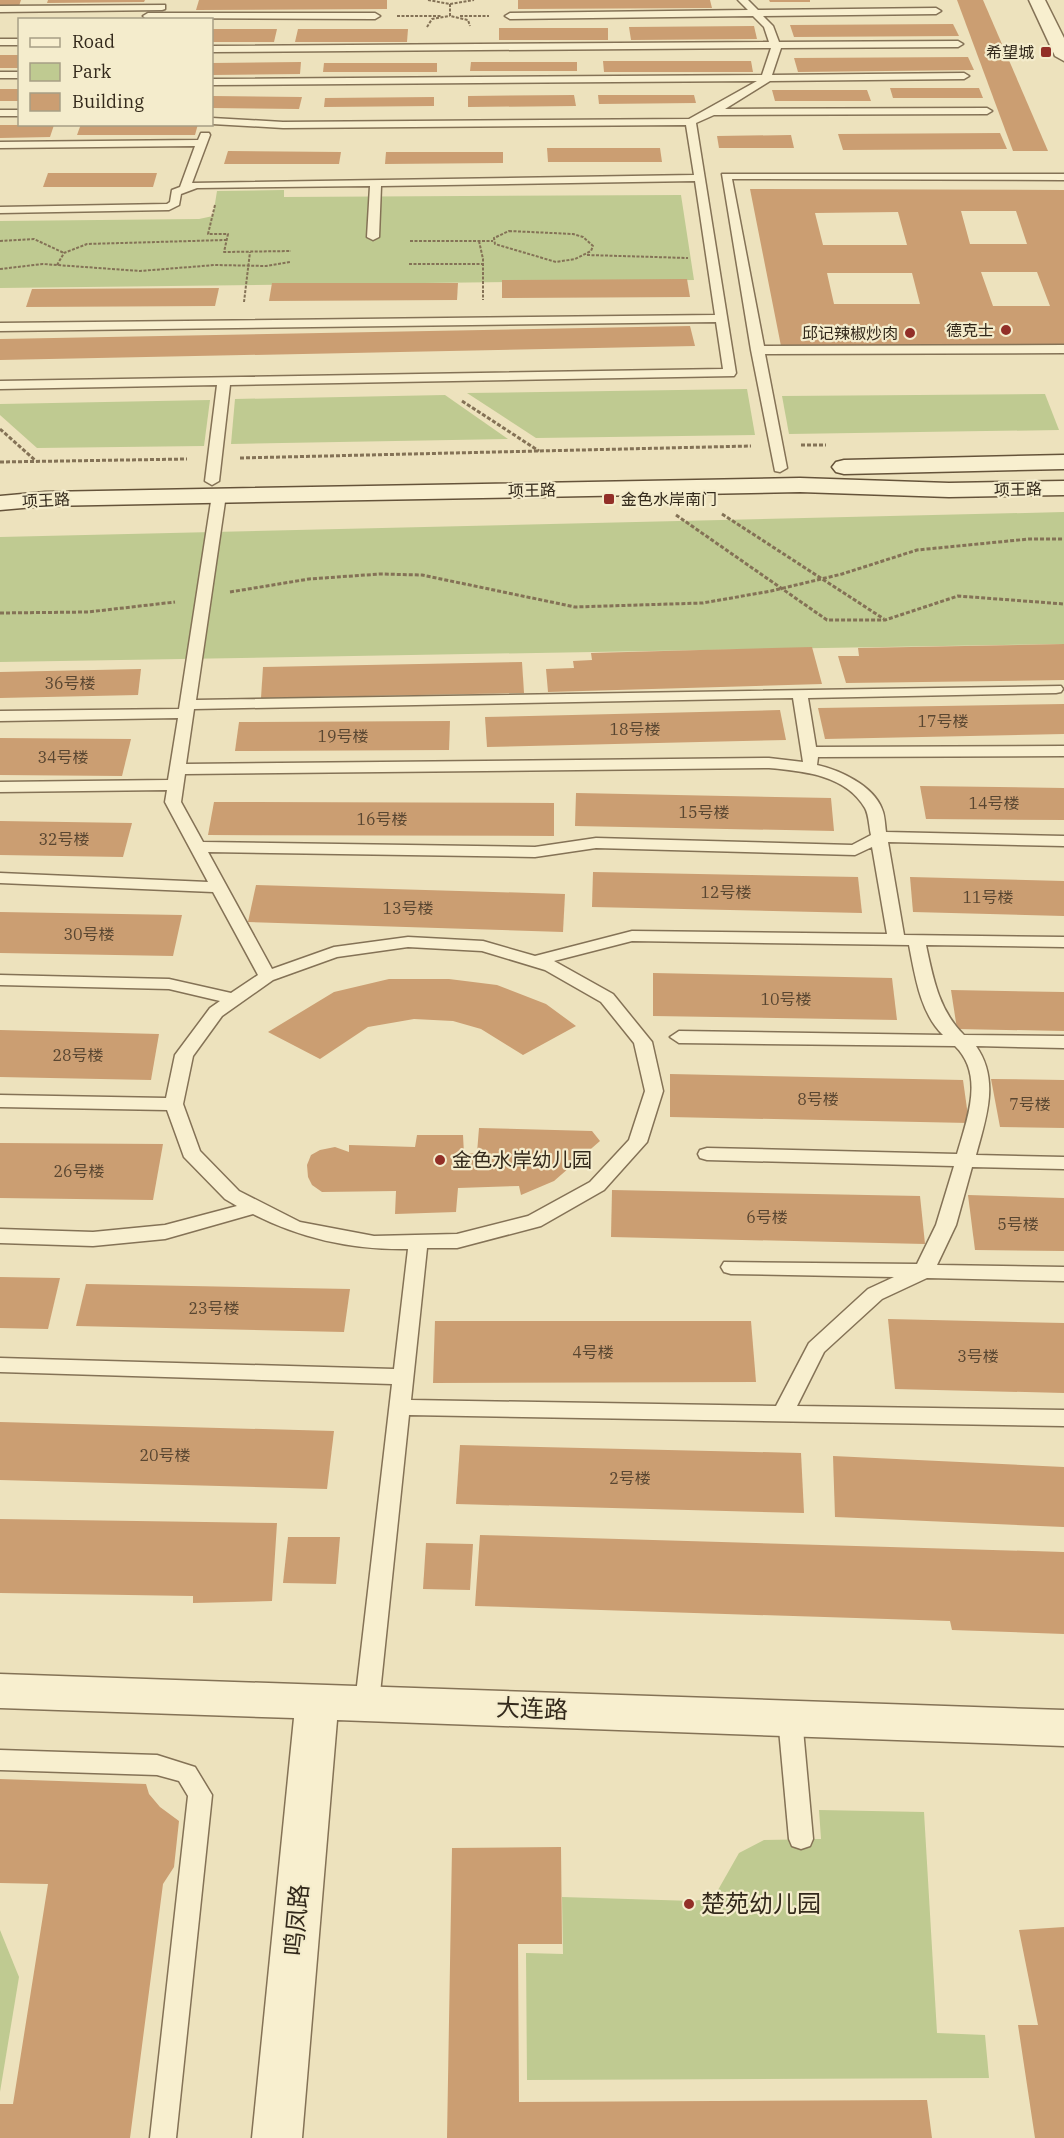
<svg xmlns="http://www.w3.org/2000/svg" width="1064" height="2138" viewBox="0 0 1064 2138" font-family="'IBM Plex Serif','Noto Sans SC',serif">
<rect width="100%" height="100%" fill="#ede2bd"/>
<g fill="#bfca91">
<path d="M284,190V197L681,195L694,280L0,288V221L199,219L213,216L217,191Z"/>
<path d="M747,389L755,435L536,438L467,393Z"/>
<path d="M1045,394L1059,430L789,434L782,396Z"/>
<path d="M445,395L508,439L231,444L235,399Z"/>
<path d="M210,400L204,446L37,448L0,415V404Z"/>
<path d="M1064,512V644L0,662V537Z"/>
<path d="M819,1810L924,1812L937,2033L985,2035L989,2078L527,2080L526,1953L563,1954L562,1897L694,1901L714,1897L739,1853L764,1840L821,1839Z"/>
<path d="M0,1930L19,1977L0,2092Z"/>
</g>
<g fill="#cb9e72" fill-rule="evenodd">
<path d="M0,0H21L19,6L0,5Z"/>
<path d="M48,0H145L144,2L47,3Z"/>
<path d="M199,0H387V9L196,10Z"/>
<path d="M518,0H710L712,8L518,9Z"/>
<path d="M769,0H810V2H770Z"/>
<path d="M957,0H983L1048,151H1013Z"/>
<path d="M953,24L959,36L794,37L790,25Z"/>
<path d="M754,26L757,39L631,40L629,27Z"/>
<rect x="499" y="28" width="109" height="12"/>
<path d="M212,29H277L274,42H212Z"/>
<path d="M298,29H408L407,42H295Z"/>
<rect x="0" y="55" width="20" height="13"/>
<path d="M968,57L974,70L798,72L794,58Z"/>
<path d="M603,61H751L753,72H604Z"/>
<path d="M301,62L300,74L212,75V63Z"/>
<path d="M471,62H577V71H470Z"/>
<path d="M324,63H437V72H323Z"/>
<path d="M890,88H979L983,98H893Z"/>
<rect x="0" y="89" width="20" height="12"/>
<path d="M772,90H867L871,101H775Z"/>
<path d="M574,95L576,106L468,107V96Z"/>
<path d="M598,95H694L696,103L599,104Z"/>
<path d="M212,96L302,97L299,109L212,108Z"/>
<path d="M434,97V106L324,107L325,98Z"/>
<path d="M81,124H198L195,135H77Z"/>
<path d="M0,125H54L50,137L0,138Z"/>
<path d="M1000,133L1007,149L843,150L838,134Z"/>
<path d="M791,135L794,148H719L717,136Z"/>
<path d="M547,148H660L662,162H548Z"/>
<path d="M228,151L341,152L339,164H224Z"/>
<path d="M386,152H503V163L385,164Z"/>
<path d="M48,173H157L153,187H43Z"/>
<path d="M750,189L1064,190V344L781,346ZM961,211H1016L1027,244H970ZM898,212L907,245H823L815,213ZM981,272H1037L1050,306H993ZM827,273H912L920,304H834Z"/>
<path d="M687,279L690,297L502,298V280Z"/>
<path d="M272,283H458L457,300L269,301Z"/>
<path d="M219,288L215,306L26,307L32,289Z"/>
<path d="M690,326L695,346L0,360V339Z"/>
<path d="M1064,644V680L846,683L838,656H859L858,648Z"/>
<path d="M812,647L822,684L548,692L546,669L574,668L573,661L592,660L591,653Z"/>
<path d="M522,662L524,693L261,698L263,667Z"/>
<path d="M141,669L138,695L0,698V672Z"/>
<path d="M1064,704V734L825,739L818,708Z"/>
<path d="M780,710L786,740L487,747L485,717Z"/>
<path d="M450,721L449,750L235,751L239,722Z"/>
<path d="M0,738L131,739L122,776L0,775Z"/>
<path d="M920,786L1064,788V820L926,819Z"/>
<path d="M576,793L831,798L834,831L575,826Z"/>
<path d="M214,802L554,803V836L208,835Z"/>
<path d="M0,821L132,823L123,857L0,855Z"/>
<path d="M593,872L858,877L862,913L592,907Z"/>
<path d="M910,877L1064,881V916L913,912Z"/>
<path d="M256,885L565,894L563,932L248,922Z"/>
<path d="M0,912L182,915L173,956L0,953Z"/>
<path d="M653,973L892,978L897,1020L653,1016Z"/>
<path d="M389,979H449L497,985L546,1004L576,1026L523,1055L481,1029L453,1021L414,1019L368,1027L320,1059L268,1032L334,992Z"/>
<path d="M951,990L1064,992V1031L957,1029Z"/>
<path d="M0,1030L159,1034L151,1080L0,1077Z"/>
<path d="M670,1074L963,1080L969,1123L670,1117Z"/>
<path d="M991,1079L1064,1080V1128L1000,1127Z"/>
<path d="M479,1128L592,1131L600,1141L554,1181L521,1195L519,1186L458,1188L456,1212L395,1214L396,1191L322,1192L312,1185L308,1177L307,1165L311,1155L320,1150L335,1147L349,1152V1145L415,1147L417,1135H463L464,1154L477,1153Z"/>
<path d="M0,1143L163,1144L153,1200L0,1198Z"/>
<path d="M612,1190L920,1196L925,1244L611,1237Z"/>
<path d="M968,1195L1064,1198V1251L975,1250Z"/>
<path d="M0,1277L60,1278L48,1329L0,1328Z"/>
<path d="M86,1284L350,1289L344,1332L76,1326Z"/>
<path d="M888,1319L1064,1323V1393L895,1389Z"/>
<path d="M435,1321H751L756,1382L433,1383Z"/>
<path d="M0,1422L334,1431L327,1489L0,1480Z"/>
<path d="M460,1445L801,1453L804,1513L456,1504Z"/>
<path d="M833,1456L1064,1467V1527L835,1517Z"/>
<path d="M0,1519L277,1523L272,1601L193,1603V1596L0,1593Z"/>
<path d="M480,1535L1064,1552V1634L952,1630L950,1621L475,1606Z"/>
<path d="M288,1537H340L336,1584L283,1583Z"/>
<path d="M426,1543L473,1544L470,1590L423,1589Z"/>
<path d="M0,1779L146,1784L149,1794L160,1807L179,1821L174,1867L163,1884L130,2138H0V2104H13L48,1884L0,1883Z"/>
<path d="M561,1847L562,1944H518L519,2102L927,2100L932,2138H447L452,1848Z"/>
<path d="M1064,1927V2138H1035L1018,2025H1038L1019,1930Z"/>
</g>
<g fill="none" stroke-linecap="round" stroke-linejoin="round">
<defs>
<g id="service">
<path d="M738,0H748L758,10L936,8L941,11L936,14L763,16L773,26L779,42L958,41L963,44L958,47L781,48L772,75L964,73L969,76L964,79L770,81L725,109L987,108L992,111L987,114L714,115L696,123L736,373L734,376L230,385L219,481L212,485L205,481L217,385L0,389V381L723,369L716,322L0,331V323L715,315L695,181L381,186L379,237L373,240L367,237L370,186L197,188L181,194L179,205L169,210L0,213V207L167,204L170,202L172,190L180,187L195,146L0,148V142L198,140L201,133H209L210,135L192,183L694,175L686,125L283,128L212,124V118L283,122L689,119L757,81L212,85V79L762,75L771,48L212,52V46L769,42L764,27L753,16L510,19L505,16L510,13L748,10Z"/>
<path d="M165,5V9L162,10L0,12V6Z"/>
<path d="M148,13H375L380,16L375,19L145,18L143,16Z"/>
<rect x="0" y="39" width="20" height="6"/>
<rect x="0" y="72" width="20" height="6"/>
<rect x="0" y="110" width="20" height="6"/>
<path d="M722,174H1064V180L732,179L764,346L1064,345V353L765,354L787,468L780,472L775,471L751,350Z"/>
<path d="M219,491L226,495L196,700L1061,686L1063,689L1061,692L1056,693L808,698L816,747L1064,746V756L818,757L817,765C839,770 873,785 882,809C885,816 885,825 886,832L1064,836V846L888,842L904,935L1064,937V947L926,945C933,978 939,1011 964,1035L1064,1036V1048L976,1046C1000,1080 986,1118 976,1155L1064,1157V1169L972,1167L956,1225L937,1265L1064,1267V1281L927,1278L882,1299L824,1352L797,1406L1064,1410V1426L409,1415L379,1703L375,1710L367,1712L359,1710L355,1703L392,1384L0,1372V1358L394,1369L408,1249C353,1250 302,1239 253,1214L165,1239L93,1246L0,1243V1229L93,1232L165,1225L237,1206L225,1199L184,1157L167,1110L0,1107V1095L166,1098L175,1055L210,1008L220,1001L169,989L0,985V975L169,979L231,993L258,975L213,892L0,883V873L208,882L165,802L167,790L0,792V782L168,780L178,718L0,721V711L179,709L212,495ZM793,698L803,762L769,758L186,764L194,709ZM769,768C803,771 846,775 865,808C869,815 869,827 871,835L852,845L596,838L535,847L203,842L181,802L185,774ZM872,847L887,934L632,931L535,956L483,941L408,937L334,947L272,969L208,852L535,857L596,848L855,855ZM632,941L909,945C915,975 920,1013 943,1035L679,1031L670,1037L679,1043L955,1046C985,1075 967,1119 957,1154L707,1148L700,1150L698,1154L700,1158L707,1160L954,1166L936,1225L917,1264L724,1262L721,1267L724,1272L731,1274L894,1277L868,1289L809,1343L776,1406L411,1400L427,1248H457L541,1226L604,1190L647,1142L663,1091L652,1042L613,994L554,961ZM408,947L482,951L545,970L601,1002L634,1043L645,1091L629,1140L590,1182L528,1216L457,1234L374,1236L300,1222L239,1191L200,1151L183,1104L193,1056L222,1016L273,980L337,957Z"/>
<path d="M790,1709L798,1711L802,1718L813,1839L810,1846L801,1849L792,1846L789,1839L778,1718L782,1711Z"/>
<path d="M0,1750L157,1755L195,1767L212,1795L176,2138H150L188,1796L179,1781L157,1775L0,1770Z"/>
</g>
<path id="minor" d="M0,1674L1064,1710V1746L337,1720L302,2138H252L294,1718L0,1708Z"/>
<path id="tertiary" d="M1029,0H1045L1064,38V61L1055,56Z"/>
<g id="secondary">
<path d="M1064,455V469L844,474L836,472L832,467L836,462L844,460Z"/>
<path d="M800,478L949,483L1064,481V495L949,497L800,492L45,506L0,510V496L45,492Z"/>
</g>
</defs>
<use href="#service" stroke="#847256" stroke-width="3"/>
<use href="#minor" stroke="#847256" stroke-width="3"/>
<use href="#tertiary" stroke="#847256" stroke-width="3"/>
<use href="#secondary" stroke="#65533a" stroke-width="3"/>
<g stroke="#847256" stroke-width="2" stroke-dasharray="3 1.5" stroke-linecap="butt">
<path d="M428,0L450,4L474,0"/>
<path d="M450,4V16L468,20L470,26"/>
<path d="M397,16H441"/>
<path d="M460,16H489"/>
<path d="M427,27L432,19L450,16"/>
<path d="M215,205L208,234H228L224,252L291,251"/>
<path d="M509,231L573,234L583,237L593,246L591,251L575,259L556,262L495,244L494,238Z"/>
<path d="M0,241L34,239L64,253"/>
<path d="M410,241H493"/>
<path d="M479,241L483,259V300"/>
<path d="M587,255L688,258"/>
<path d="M409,264H483"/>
<path d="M57,265L64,253L87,244L226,240"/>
<path d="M0,269L43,264L140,271L215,265L266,266L290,262"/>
<path d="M244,302L250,252"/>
</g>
<g stroke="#847256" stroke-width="3" stroke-dasharray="4 2" stroke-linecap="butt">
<path d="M462,401L539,451"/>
<path d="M0,429L36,461"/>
<path d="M801,445H826"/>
<path d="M240,458L751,446"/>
<path d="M0,462L187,459"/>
<path d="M722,514L884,619"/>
<path d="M676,515L827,620H885L958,596L1064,604"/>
<path d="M230,592L309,579L380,574L422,575L575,607L703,603L771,591L842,574L917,550L1029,539H1064"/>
<path d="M0,613L88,612L175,602"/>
</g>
<use href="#service" fill="#f8efcf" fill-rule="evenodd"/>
<use href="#minor" fill="#f8efcf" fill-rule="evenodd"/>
<use href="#tertiary" fill="#f8efcf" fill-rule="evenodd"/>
<use href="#secondary" fill="#f8efcf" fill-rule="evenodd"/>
</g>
<g fill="#922f27" stroke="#f4eccc" stroke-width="2">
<rect x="1040" y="46" width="12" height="12" rx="3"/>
<circle cx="1006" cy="330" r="6"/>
<circle cx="910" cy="333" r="6"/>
<rect x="603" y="493" width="12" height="12" rx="3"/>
<circle cx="440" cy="1160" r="6"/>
<circle cx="689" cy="1904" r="6"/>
</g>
<g text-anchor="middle" stroke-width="4.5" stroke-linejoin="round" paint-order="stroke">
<g font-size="16" fill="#33291b" stroke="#f4eccc" text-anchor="end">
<text x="1034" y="58">希望城</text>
<text x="994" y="336">德克士</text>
<text x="898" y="339">邱记辣椒炒肉</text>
<text x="621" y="505" text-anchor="start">金色水岸南门</text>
</g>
<g font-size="16" fill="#33291b" stroke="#f4eccc">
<text transform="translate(1018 489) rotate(-1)" y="6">项王路</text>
<text transform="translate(532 490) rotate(-1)" y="6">项王路</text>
<text transform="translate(46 500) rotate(-3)" y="6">项王路</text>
</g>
<g font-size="16" fill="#594631">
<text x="70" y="689">36号楼</text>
<text x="943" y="727">17号楼</text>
<text x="635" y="735">18号楼</text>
<text x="343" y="742">19号楼</text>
<text x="63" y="763">34号楼</text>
<text x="994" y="809">14号楼</text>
<text x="704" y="818">15号楼</text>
<text x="382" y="825">16号楼</text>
<text x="64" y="845">32号楼</text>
<text x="726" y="898">12号楼</text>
<text x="988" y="903">11号楼</text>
<text x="408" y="914">13号楼</text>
<text x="89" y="940">30号楼</text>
<text x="786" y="1005">10号楼</text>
<text x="78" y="1061">28号楼</text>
<text x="818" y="1105">8号楼</text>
<text x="1030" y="1110">7号楼</text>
<text x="79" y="1177">26号楼</text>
<text x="767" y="1223">6号楼</text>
<text x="1018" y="1230">5号楼</text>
<text x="214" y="1314">23号楼</text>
<text x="593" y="1358">4号楼</text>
<text x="978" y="1362">3号楼</text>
<text x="165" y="1461">20号楼</text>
<text x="630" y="1484">2号楼</text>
</g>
<g font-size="20" fill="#33291b" stroke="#f4eccc" text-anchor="start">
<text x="452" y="1167">金色水岸幼儿园</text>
</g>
<g font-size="24" fill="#33291b" stroke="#f4eccc">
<text transform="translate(532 1709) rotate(2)" y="8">大连路</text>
<text transform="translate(297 1920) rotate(-85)" y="8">鸣凤路</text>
</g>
<g font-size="24" fill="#33291b" stroke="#f4eccc" text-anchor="start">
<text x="701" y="1912">楚苑幼儿园</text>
</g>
</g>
<rect x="18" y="18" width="195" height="108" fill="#f4eccc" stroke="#a79e85" stroke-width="1.5"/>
<rect x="30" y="38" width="30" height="9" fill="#f8efcf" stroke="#a79e85" stroke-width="1.5"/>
<text x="72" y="48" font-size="18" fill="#33291b">Road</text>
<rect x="30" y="63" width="30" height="18" fill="#bfca91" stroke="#a79e85" stroke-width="1.5"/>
<text x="72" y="78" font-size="18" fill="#33291b">Park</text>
<rect x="30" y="93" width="30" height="18" fill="#cb9e72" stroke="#a79e85" stroke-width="1.5"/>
<text x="72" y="108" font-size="18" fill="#33291b">Building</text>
</svg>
